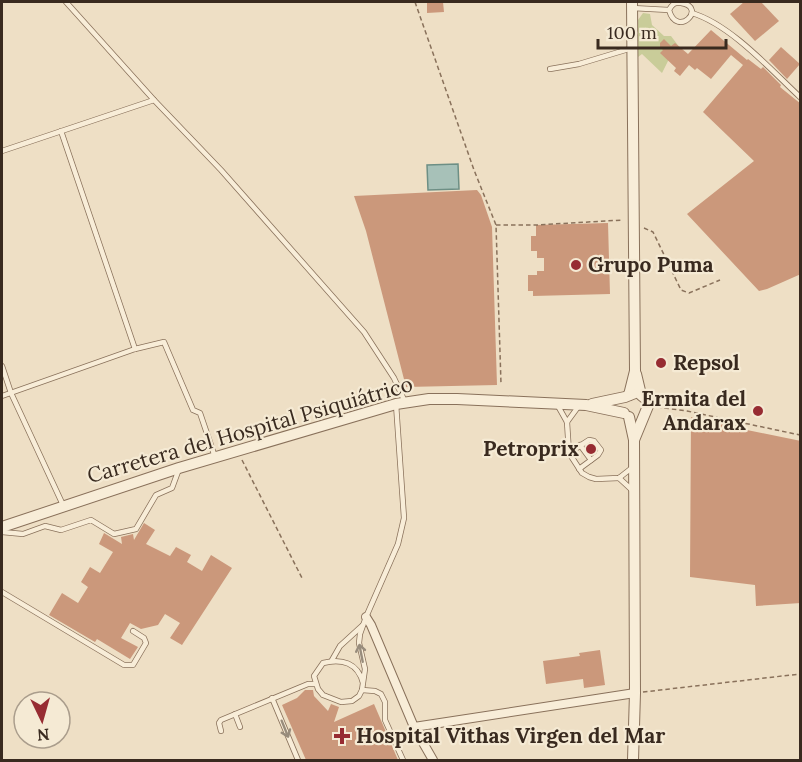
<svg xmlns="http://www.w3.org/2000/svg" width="802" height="762" viewBox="0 0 802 762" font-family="Lora,serif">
<rect width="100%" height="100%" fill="#eedfc5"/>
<path fill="#c9cc99" d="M643,13L650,14L652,25L664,36H671L680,48L668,61L662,73L642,54L638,57V20Z"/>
<path fill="#a7c1b8" stroke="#6d8f85" stroke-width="1.5" d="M458,164L459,189L428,190L427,165Z"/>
<g fill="#cb987b">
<path d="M427,2H443L444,12L427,13Z"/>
<path d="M744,2H761L779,21L755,41L730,14Z"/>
<path d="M711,30L747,60L748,59L761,69L763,67L781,85L780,87L801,104V274L767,289L759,291L687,214L754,161L703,112L743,65L731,55L711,79L697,68L695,70L689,65L680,76L674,71L676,68L660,53L663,50L660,47V43L664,39L671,46L675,43L688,54Z"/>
<path d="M781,47L800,64L787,79L769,60Z"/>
<path d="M477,190L481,195L492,227L497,385L406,387L366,231L354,196Z"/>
<path d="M608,223L610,294L533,296V291H528V275H537V271H544V258H537V251H531V236H536V225Z"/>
<path d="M691,417L747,427V430L801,441V603L756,606L755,585L690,577Z"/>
<path d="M144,523L155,530L146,544L170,556L176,547L191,555L187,562L202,571L211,555L232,568L182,645L170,638L180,623L165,614L158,625L141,629L130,623L121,638L138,647L130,659L97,639L95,642L49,615L62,593L78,603L88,587L81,582L90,567L100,573L113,552L99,544L104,533L122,544L121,537L133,534L134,540Z"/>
<path d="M600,650L605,685L584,688L583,679L546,684L543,661L580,656L579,653Z"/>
<path d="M305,690H313L314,696L328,711L331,704L339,707L334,722L374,704L398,760H306L282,705L297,698Z"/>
</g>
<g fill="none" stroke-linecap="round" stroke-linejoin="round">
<defs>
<g id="service">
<path d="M66,2L154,100L221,170L364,332L394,378L405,402"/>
<path d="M632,8L669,10C672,4 675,2 681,3C708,7 677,39 669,10"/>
<path d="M692,13C731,25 770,69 800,97"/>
<path d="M550,69L579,64L632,48"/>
<path d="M61,131L135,349"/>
<path d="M2,151L154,100"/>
<path d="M2,366L11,393L63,505"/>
<path d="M2,396L135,349L164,342L193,410L200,413L215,457"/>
<path d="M558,406L567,422L569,453L582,473L589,477L596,479L619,478L633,467"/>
<path d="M567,422L578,407"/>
<path d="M580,445L591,460"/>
<path d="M569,453L589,440L594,441L601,450L598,455L579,469"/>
<path d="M619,478L632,490"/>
<path d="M2,532L23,534L45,526L61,530L91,520L114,534L136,529L156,495L172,488L179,469"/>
<path d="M2,592L124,665H133L146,643L144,638L133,631"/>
<path d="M332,660L340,646L363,625"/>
<path d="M363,683C358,663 342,658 323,663L314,676L318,689L323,695L341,702L352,701L359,696L362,690L365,669L359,643L360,634L366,617L398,544L404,518L396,404"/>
<path d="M362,690L375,691L381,694L385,702V720L403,760"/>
<path d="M272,698L298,760"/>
<path d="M235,714L240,727"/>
<path d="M221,731L219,723L221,720L308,684H315"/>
</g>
<g id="minor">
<path d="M366,617L371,625L414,727L433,760"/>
<path d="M414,727L635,693"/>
</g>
<g id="tertiary">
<path d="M629,395L635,371L632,2"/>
<path d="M592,404L625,397L635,393"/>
<path d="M629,417L634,440L635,693L633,760"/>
<path d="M634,440L648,406L646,399L641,395L636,374"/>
<path d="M2,527L179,468L396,404L429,399H457L586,405L624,413"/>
</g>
</defs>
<use href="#service" stroke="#89715b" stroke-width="6"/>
<use href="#minor" stroke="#89715b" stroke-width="10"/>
<use href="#tertiary" stroke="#89715b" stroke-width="12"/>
<g stroke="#89715b" stroke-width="1.5" stroke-dasharray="4.5 3" stroke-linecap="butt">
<path d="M415,2L474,170L496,225L501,384"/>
<path d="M496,225H536L623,220"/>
<path d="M644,228L653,232L681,290L689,293L720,280"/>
<path d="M657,407L687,411L800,435"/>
<path d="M242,460L303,580"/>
<path d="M643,692L800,674"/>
</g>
<use href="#service" stroke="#f8edd8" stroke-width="4.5"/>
<use href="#minor" stroke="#f8edd8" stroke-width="8"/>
<use href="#tertiary" stroke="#f8edd8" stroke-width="10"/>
</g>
<defs><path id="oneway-shaft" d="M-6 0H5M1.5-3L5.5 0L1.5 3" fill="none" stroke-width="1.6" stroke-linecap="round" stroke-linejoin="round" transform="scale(1.5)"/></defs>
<g stroke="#988c7c">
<use href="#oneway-shaft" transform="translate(361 653) rotate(-101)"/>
<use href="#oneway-shaft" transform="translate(285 729) rotate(68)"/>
</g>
<g fill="#972c32" stroke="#f5ead4" stroke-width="2">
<circle cx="576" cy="265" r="6"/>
<circle cx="661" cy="363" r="6"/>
<circle cx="758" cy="411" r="6"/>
<circle cx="591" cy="449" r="6"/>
<path d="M339 727h6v6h6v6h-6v6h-6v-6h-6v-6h6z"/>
</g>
<g text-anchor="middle" stroke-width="4.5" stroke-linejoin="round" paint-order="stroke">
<g font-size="21" font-weight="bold" fill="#392a1f" stroke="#f5ead4" text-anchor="start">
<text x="588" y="272">Grupo Puma</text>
<text x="673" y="370">Repsol</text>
<text x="746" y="406" text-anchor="end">Ermita del<tspan x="746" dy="24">Andarax</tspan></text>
<text x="579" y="456" text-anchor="end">Petroprix</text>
<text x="356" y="743">Hospital Vithas Virgen del Mar</text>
</g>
<g font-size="21" fill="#392a1f" stroke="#f5ead4">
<text transform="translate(250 430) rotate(-16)" y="7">Carretera del Hospital Psiquiátrico</text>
</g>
</g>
<rect width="802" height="762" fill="none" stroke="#392a1f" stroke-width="6"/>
<g transform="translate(42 720) rotate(175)"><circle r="28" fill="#f5ead4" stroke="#aa9d8c" stroke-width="1.5"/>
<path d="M0-4.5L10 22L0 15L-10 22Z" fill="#972c32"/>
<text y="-9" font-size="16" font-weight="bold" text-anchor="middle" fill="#392a1f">N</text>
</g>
<path d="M598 39v9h128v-9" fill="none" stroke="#392a1f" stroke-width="3"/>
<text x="607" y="39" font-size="18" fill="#392a1f" stroke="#f5ead4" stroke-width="4.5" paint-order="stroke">100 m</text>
</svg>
